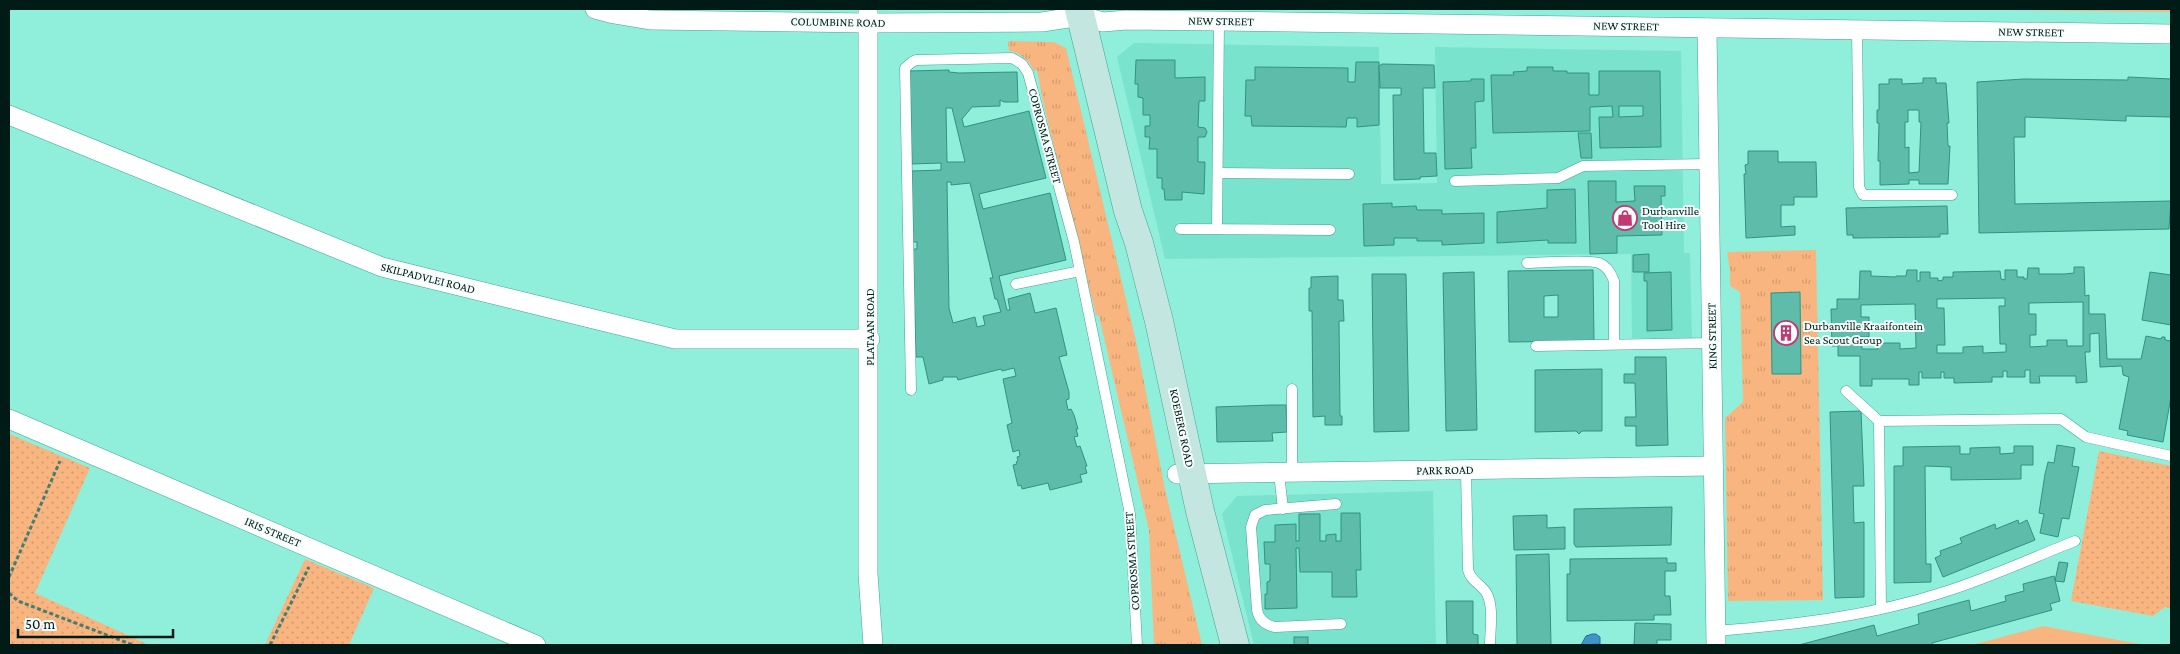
<svg xmlns="http://www.w3.org/2000/svg" width="2180" height="654" viewBox="0 0 2180 654" font-family="'Crimson Pro',serif">
<defs>
<pattern id="grass-tufts" width="24" height="20" patternUnits="userSpaceOnUse" patternTransform="scale(1.25)"><rect width="24" height="20" fill="#f8b580"/><path d="M3 7l-1-3M5 7V3M7 7l1-3M15 17l-1-3M17 17v-4M19 17l1-3" fill="none" stroke="#d39b6e"/></pattern>
<pattern id="park-dots" width="8" height="8" patternUnits="userSpaceOnUse" patternTransform="scale(1.25)"><rect width="8" height="8" fill="#f8b580"/><path d="M2 2h.1M6 6h.1" fill="none" stroke="#d39b6e" stroke-width="1.8" stroke-linecap="round"/></pattern>
</defs>
<rect width="100%" height="100%" fill="#8fefdb"/>
<g fill="#79e3cd">
<path d="M1134,43L1379,47L1381,184L1437,183L1435,47L1681,51L1684,253H1690L1692,338H1632L1631,254L1165,259L1117,57Z"/>
<path d="M1433,491L1436,645H1254L1222,514L1237,496Z"/>
</g>
<g fill="url(#grass-tufts)">
<path d="M1934,9H2171V12Z"/>
<path d="M1008,41L1054,42L1066,48L1136,341L1165,489L1202,645H1154L1149,530L1099,316L1096,315L1044,106L1037,70L1034,71C1031,62 1018,51 1009,51Z"/>
<path d="M1816,250L1823,600L1728,601L1725,418L1743,402L1740,292L1730,286V270L1727,252Z"/>
</g>
<g fill="url(#park-dots)">
<path d="M9,434L90,468L35,593L149,645H9Z"/>
<path d="M2099,451L2171,466V601L2170,608L2165,607L2153,616L2071,601Z"/>
<path d="M305,559L374,588L349,645H265Z"/>
</g>
<path fill="#f8b580" d="M2043,626L2145,645H2146H1972Z"/>
<path fill="#3e95ca" stroke="#2b7094" d="M1592,634H1596L1600,637V644L1581,645L1586,636Z"/>
<g fill="#5dbdaa" stroke="#2e9382" fill-rule="evenodd">
<path d="M1136,60H1175V78L1205,77V101H1199L1198,127L1205,128L1207,132L1205,137H1198V162H1205L1204,194L1182,192V200H1165L1164,189H1162V178H1157V149H1149L1150,137H1145V126H1150V115H1143V98L1138,97V84H1135Z"/>
<path d="M1356,62H1379V125L1357,127V118H1347L1346,127L1252,126L1251,116H1245L1246,80H1255V67L1348,68V82H1355Z"/>
<path d="M1382,64L1434,65L1435,88H1423L1424,153H1436L1437,176L1420,177V179L1394,180L1393,95H1401V88H1380L1379,66Z"/>
<path d="M1527,67H1553V71H1567V73H1589V95H1599V71H1660L1661,147L1600,148L1599,117H1613L1612,106L1590,107V131L1493,133L1491,75H1514L1513,72L1527,71ZM1619,106H1643V116L1619,117Z"/>
<path d="M949,70V72L959,73L1017,72L1018,102H1004L1000,100V106L972,107L962,119L964,127L1029,111L1046,178L979,194L983,209L1050,193L1066,260L999,276L1007,310H1010L1008,299L1030,293L1035,313L1056,308L1067,355L1059,357L1069,392V399L1066,400L1068,410L1071,409L1074,415L1078,429H1076L1078,436L1074,437L1077,447L1080,446L1087,466L1085,467L1087,473L1080,475L1082,482L1050,490L1048,483L1022,489L1021,485L1018,486L1013,465L1017,464L1016,462L1018,461L1017,457L1020,456L1019,450L1013,452L1007,425L1012,423L1003,379L1016,376L1014,368L1002,371L1001,369L958,380L957,377H943V380L929,384L923,357H916L913,249H917V242H913L912,171L941,170V163L912,164L910,71ZM946,108H952L965,162H947ZM947,182H951V185L970,183L993,278H990L995,299H997L1001,312L983,316L985,325L977,327L975,317L953,323L949,308Z"/>
<path d="M2128,77L2171,79V126V117L2126,116V121L2025,117V137H2014L2015,204L2171,201L2169,229L1979,233L1977,82L2024,79L2128,80Z"/>
<path d="M1923,78H1936V83H1946L1949,123H1947L1948,146H1950L1948,184H1919V180H1909V184L1880,185V161H1878L1879,123H1877V110H1879V84H1889V79H1902V84L1923,83ZM1908,110H1919V122H1921L1919,172L1909,173V147L1905,148V122H1908Z"/>
<path d="M1471,79H1484V101L1475,102L1476,148H1471L1472,168L1445,169L1443,82L1471,81Z"/>
<path d="M1578,133H1591L1592,158H1581Z"/>
<path d="M1748,151H1778V162H1816L1817,197H1794V205H1781V227L1795,226V235L1746,238L1744,174H1746L1745,165L1748,164Z"/>
<path d="M1588,181H1616V202L1635,201L1634,186H1665V196H1661L1662,235L1617,236V253L1590,254Z"/>
<path d="M1575,189L1576,243H1548V240L1497,243V212L1547,208V190Z"/>
<path d="M1392,203V207L1416,206L1417,210H1442V214L1484,213V243L1442,245V241H1417V238H1394V245L1364,246L1363,204Z"/>
<path d="M1947,206L1948,234H1940V237L1853,238V235H1847L1846,208Z"/>
<path d="M1649,254V272H1633V255Z"/>
<path d="M2074,267H2084L2085,296L2089,295V314H2105L2107,359H2141L2146,336L2161,339L2162,337H2165V340L2171,341V397L2163,442L2127,435L2128,431L2119,429L2129,377L2123,375L2122,366L2100,367L2099,333L2090,334V352H2085L2087,382L2076,383V376H2039L2040,383H2030V370H2025V377H2007V371H2003V377H1992V382L1954,383V378H1944V372H1941V378H1922V372H1919V385H1909V379H1872V386H1860V356H1838V346H1832L1831,309H1837V299H1859L1860,271H1871V276L1896,277V276H1906L1907,270H1917V281H1920V272H1930V278H1938V281L1943,280V277H1953V272L2000,271L2001,279L2005,280V270H2017V277H2024V279H2027L2028,268H2039V274H2064L2074,273ZM2005,298V306H1999L2000,344H2006V352L1983,353V346L1963,347V353H1937V345H1945L1944,308H1937V299ZM2083,302V346H2067V340H2047V346L2030,347V335H2036V314H2029V303ZM1915,304L1916,348L1900,349V343H1878V349H1862L1861,337H1869V317H1861V305Z"/>
<path d="M1593,270L1594,341L1509,342L1508,271ZM1558,295V317H1544V296Z"/>
<path d="M1474,272L1477,430L1446,431L1443,273Z"/>
<path d="M1671,272L1672,330L1647,331V281H1644V273Z"/>
<path d="M2150,272L2171,275V325L2142,320Z"/>
<path d="M1372,274H1406L1409,431L1374,432Z"/>
<path d="M1338,276V300H1343L1344,321H1339L1340,416H1342V425H1325V416L1313,417L1312,311H1309V288H1311V277Z"/>
<path d="M1800,292L1801,374H1772L1771,293Z"/>
<path d="M1635,357H1666L1668,445L1636,446V426H1625V417H1636L1635,383H1624V374H1635Z"/>
<path d="M1602,369V431H1582L1579,434L1576,431L1535,432V370Z"/>
<path d="M1271,405H1286L1287,432L1272,433L1273,441L1217,442L1216,407Z"/>
<path d="M1861,411L1864,486H1853L1854,523L1864,522V597L1835,598L1830,412Z"/>
<path d="M2057,445L2075,448L2072,466L2079,467L2069,519L2062,518L2058,537L2040,533L2044,514L2039,513L2045,474L2048,462L2054,463Z"/>
<path d="M1960,446V454H1970V448L2000,447V454L2014,453V446H2033V465H2021V479L1951,480V467L1925,466L1926,564H1931V582L1894,583V466H1903V447Z"/>
<path d="M1672,507L1671,545L1576,547L1574,544V509Z"/>
<path d="M1341,513H1360L1361,570H1356L1357,597H1332V572H1300L1299,548H1296L1297,608L1265,609V594H1267V582L1270,581V564H1265L1264,542H1275V525L1296,524V541H1299V514H1320V541H1326V535L1336,534V541H1341Z"/>
<path d="M1547,515V528L1565,527V549L1514,550L1513,516Z"/>
<path d="M2018,520L2019,524L2027,520L2035,540L1943,577L1935,558L1941,555L1940,551L1962,543L1960,538L1995,524L1996,529Z"/>
<path d="M1549,554L1551,645H1517L1516,555Z"/>
<path d="M1667,558V563H1676V571H1665V596H1670L1671,615H1654V620L1567,621V574H1570V559Z"/>
<path d="M2059,562L2068,563L2064,582L2055,581Z"/>
<path d="M2054,576L2060,601L2050,604L2052,610L1932,643L1933,645H1799L1874,625L1877,636L1919,624L1918,614L1969,600L1971,611L2006,601L2005,596L2024,591L2023,584Z"/>
<path d="M1446,601H1473V634L1478,635V645H1447Z"/>
<path d="M1635,623L1671,624V640H1657V645H1634Z"/>
<rect x="1294" y="637" width="14" height="8"/>
</g>
<g fill="none" stroke-linecap="round" stroke-linejoin="round">
<defs>
<g id="lane">
<path d="M1857,30L1859,187L1863,195H1952"/>
<path d="M1218,173L1349,174"/>
<path d="M1455,181L1558,178L1583,166L1709,164"/>
<path d="M1180,229L1330,230"/>
<path d="M1217,229L1219,21"/>
<path d="M1527,263C1543,263 1586,259 1599,263C1607,266 1611,273 1614,281V344"/>
<path d="M1016,284L1080,271"/>
<path d="M1536,346L1712,343"/>
<path d="M1292,389V473"/>
<path d="M911,390L905,68L912,62L916,60L1012,58L1022,64L1028,73L1074,242L1130,514L1137,645"/>
<path d="M1846,391L1879,421L2061,419L2086,437L2171,456"/>
<path d="M1879,421L1881,608"/>
<path d="M1466,470L1468,570C1471,582 1482,584 1487,594C1494,608 1490,630 1490,645"/>
<path d="M1279,473L1283,509"/>
<path d="M1336,504L1265,510L1255,515L1251,527L1257,610C1259,620 1265,625 1275,627L1341,624"/>
<path d="M1716,631C1793,625 1871,616 1944,592C1989,578 2032,558 2075,541"/>
</g>
<g id="street">
<path d="M595,9L614,14L650,20L868,23L1042,22L1081,16L1103,22L1126,20L1219,21L2171,34"/>
<path d="M868,9V574L873,645"/>
<path d="M1707,28L1716,645"/>
<path d="M9,115L382,267L675,339H870"/>
<path d="M9,419L536,645"/>
<path d="M1177,474L1713,466"/>
</g>
<path id="secondary" d="M1079,9L1128,211L1139,243L1159,321L1200,511L1235,645"/>
</defs>
<use href="#lane" stroke="#43a593" stroke-width="11"/>
<use href="#street" stroke="#43a593" stroke-width="20"/>
<use href="#secondary" stroke="#43a593" stroke-width="29"/>
<g stroke="#437e72" stroke-width="3" stroke-dasharray="4 2.5" stroke-linecap="butt">
<path d="M9,577L60,461"/>
<path d="M9,593L18,601L133,645"/>
<path d="M270,645L309,567"/>
</g>
<use href="#lane" stroke="#fff" stroke-width="10"/>
<use href="#street" stroke="#fff" stroke-width="19"/>
<use href="#secondary" stroke="#c4e6e0" stroke-width="28"/>
</g>
<defs>
<symbol id="shop-ring" viewBox="-11 -11 22 22"><circle r="9.5" fill="#f4fdfb" stroke="#c23872" stroke-width="1.5"/><path d="M-5-2.5h2.3a2.7 3.5 0 0 1 5.4 0H5L5.5 6h-11ZM-1.5-2.5h3a1.5 2.3 0 0 0-3 0Z" fill="#c23872"/></symbol>
<symbol id="building-ring" viewBox="-11 -11 22 22"><circle r="9.5" fill="#f4fdfb" stroke="#c23872" stroke-width="1.5"/><path d="M-4-6H4V6H1V3H-1V6H-4ZM-2.5-4.3h1.7v1.8h-1.7ZM.8-4.3h1.7v1.8H.8ZM-2.5-1h1.7V.8h-1.7ZM.8-1h1.7V.8H.8Z" fill="#c23872"/></symbol>
</defs>
<g fill-rule="evenodd">
<use href="#shop-ring" x="1611" y="204" width="28" height="28"/>
<use href="#building-ring" x="1772" y="319" width="28" height="28"/>
</g>
<g text-anchor="middle" stroke-width="4" stroke-linejoin="round" paint-order="stroke">
<g font-size="12" fill="#001b15" stroke="#f4fdfb">
<text transform="translate(1221 21) rotate(1)" y="4">NEW STREET</text>
<text transform="translate(838 22) rotate(1)" y="4">COLUMBINE ROAD</text>
<text transform="translate(1626 26) rotate(1)" y="4">NEW STREET</text>
<text transform="translate(2031 32) rotate(1)" y="4">NEW STREET</text>
<text transform="translate(1045 136) rotate(75)" y="4">COPROSMA STREET</text>
<text transform="translate(428 278) rotate(14)" y="4">SKILPADVLEI ROAD</text>
<text transform="translate(870 327) rotate(-90)" y="4">PLATAAN ROAD</text>
<text transform="translate(1712 336) rotate(-91)" y="4">KING STREET</text>
<text transform="translate(1182 428) rotate(78)" y="4">KOEBERG ROAD</text>
<text transform="translate(1445 470) rotate(-1)" y="4">PARK ROAD</text>
<text transform="translate(273 532) rotate(23)" y="4">IRIS STREET</text>
<text transform="translate(1132 561) rotate(-94)" y="4">COPROSMA STREET</text>
</g>
<g font-size="12" fill="#001b15" stroke="#f4fdfb" text-anchor="start">
<text x="1642" y="215">Durbanville<tspan x="1642" dy="14">Tool Hire</tspan></text>
<text x="1804" y="330">Durbanville Kraaifontein<tspan x="1804" dy="14">Sea Scout Group</tspan></text>
</g>
</g>
<rect width="2180" height="654" fill="none" stroke="#001b15" stroke-width="20"/>
<path d="M18 629v8h155v-8" fill="none" stroke="#001b15" stroke-width="2.5"/>
<text x="25" y="629" font-size="15" fill="#001b15" stroke="#f4fdfb" stroke-width="4" paint-order="stroke">50 m</text>
</svg>
